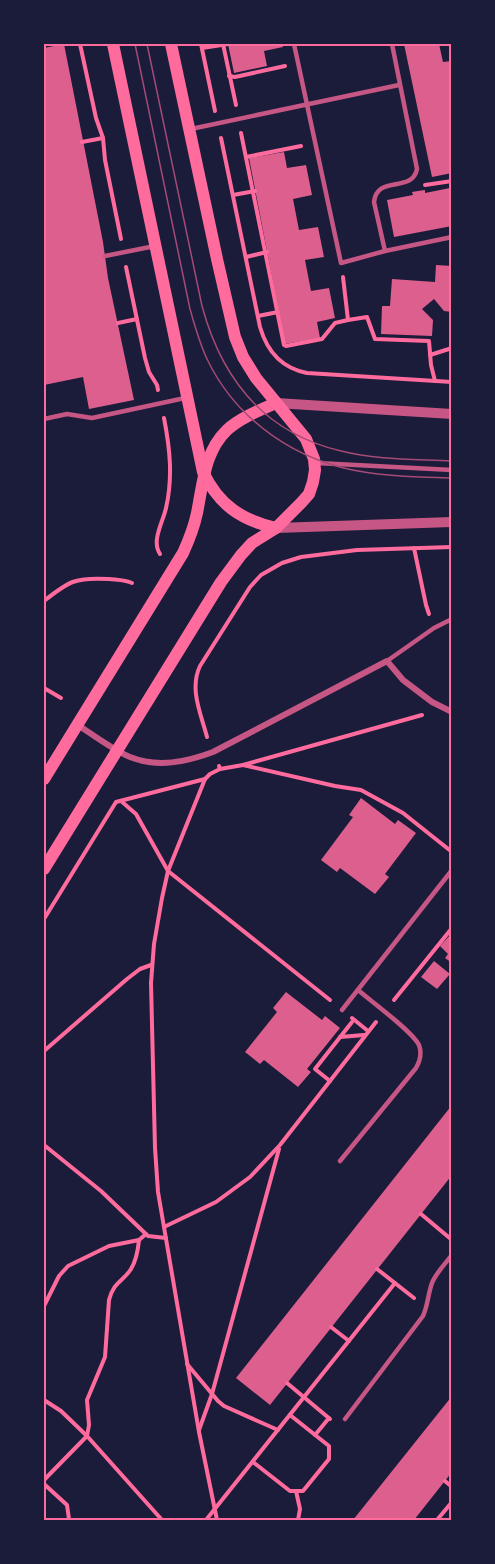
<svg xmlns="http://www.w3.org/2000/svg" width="495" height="1564" viewBox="0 0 495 1564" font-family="Manrope,sans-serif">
<rect width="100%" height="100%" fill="#1b1b3a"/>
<g fill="#dd5f8e">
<path d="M64,44L103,242L108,278L134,400L89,409L83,377L44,385V48Z"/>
<path d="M228,44H282L283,47L264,51L267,66L234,73Z"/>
<path d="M404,44H439L443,62L452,61V92H449L452,104V173L432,177Z"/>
<path d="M284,152L287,168L306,165L312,195L293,199L299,230L318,227L324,257L305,260L311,291L329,288L335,318L317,322L320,338L285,344L249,158Z"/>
<path d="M450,188L452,196V226L394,237L387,200L413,195L412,192L418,191L425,190V193Z"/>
<path d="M436,265L452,266V312L444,311L434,299L422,309L433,320L432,336L381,334L382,306H390L392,279L435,282Z"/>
<path d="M361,798L395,824L398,820L416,833L385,874L389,877L375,894L340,868L337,872L321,860L353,817L349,815Z"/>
<path d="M452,933V963L445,958L448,954L440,946Z"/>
<path d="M434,961L450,974L437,989L421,977Z"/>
<path d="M286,992L322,1020L325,1016L340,1028L307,1069L311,1072L298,1087L264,1060L260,1064L245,1052L277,1012L273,1008Z"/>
<path d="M452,1105V1175L270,1405L236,1378Z"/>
<path d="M452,1396V1472L414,1520H353Z"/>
</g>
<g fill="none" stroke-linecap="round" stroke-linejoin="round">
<g stroke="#ff6b9d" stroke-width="4">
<path d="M80,44L96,118L103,138L105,160L121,239"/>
<path d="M201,44L215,111"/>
<path d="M223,44L236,105"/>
<path d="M202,48L228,44"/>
<path d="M229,76L235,77L285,66"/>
<path d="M241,133L284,345L286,346L322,339L335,323L348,320"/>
<path d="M221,138L260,327C267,351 281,368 307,373L452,382"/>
<path d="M82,142L103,138"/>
<path d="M246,157L301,146"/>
<path d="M425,185L452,181"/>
<path d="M233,195L255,191"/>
<path d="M246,257L267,252"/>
<path d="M126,267L145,358L149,372L157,385L158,390"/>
<path d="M343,277L348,320L367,317L375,339L429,341L431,365L435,381"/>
<path d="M258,316L278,312"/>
<path d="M118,323L137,319"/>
<path d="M430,355L452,348"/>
<path d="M414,548L426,605L429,614"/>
<path d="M160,554C151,541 163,522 166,508C173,477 170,449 164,418"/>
<path d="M44,601C69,581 76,577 109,579C117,580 125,580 132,583"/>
<path d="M44,688L61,698"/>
<path d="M207,737C201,714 189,689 200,666L250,587L261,575L282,563L301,557L357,550L452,547"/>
<path d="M243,765L335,786L361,790L403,813L452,852"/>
<path d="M220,769L243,765L422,715"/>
<path d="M205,779L168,871L162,898L154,944L151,983L155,1148L158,1192L199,1432L217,1520"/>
<path d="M121,801L136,814L168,871L330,1000"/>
<path d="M44,919L116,802L205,779L210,774L220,769L219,766"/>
<path d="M394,1000L452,928"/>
<path d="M352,1018L368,1031"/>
<path d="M340,1037L364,1035"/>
<path d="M44,1051L127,979L140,969L151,965"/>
<path d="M330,1081L315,1069L352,1022"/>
<path d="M44,1145L101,1191L148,1236L166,1238"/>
<path d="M421,1214L452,1240"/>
<path d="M164,1227L216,1202L250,1177L280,1145L376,1022"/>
<path d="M377,1269L414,1298"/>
<path d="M44,1306L59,1276L68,1266L109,1246L139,1240L146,1234"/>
<path d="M331,1327L349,1341"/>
<path d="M187,1364L218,1401L224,1406L278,1430"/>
<path d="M287,1383L330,1419"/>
<path d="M44,1400L61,1411L87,1436L162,1520"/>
<path d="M199,1430L212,1394L279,1149"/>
<path d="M315,1435L329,1418"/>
<path d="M253,1462L290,1491H303L329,1459V1446L290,1415"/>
<path d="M44,1480L87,1436L89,1425L87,1400L105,1357L109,1300C114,1281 123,1282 131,1269C136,1261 138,1250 139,1240"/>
<path d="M445,1481L452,1487"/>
<path d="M44,1484L67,1505L69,1519L67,1520"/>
<path d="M296,1491L300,1509L298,1520"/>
<path d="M206,1520L395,1283"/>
<path d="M437,1520L452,1502"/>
</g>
<g stroke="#c65784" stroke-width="4.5">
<path d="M294,44L341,263L385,251L452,237"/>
<path d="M191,129L399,85"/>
<path d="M385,251L374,202C377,174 412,194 417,169L392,44"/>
<path d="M105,256L155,246"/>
<path d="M44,419L67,414L92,418L185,398"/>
<path d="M317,463L452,470"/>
<path d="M387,661L434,628L452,619"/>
<path d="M342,1010L452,870"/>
<path d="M340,1161L416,1068C420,1061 422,1053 419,1045C412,1031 372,1002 358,990"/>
<path d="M345,1419L423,1316C428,1305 428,1294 432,1283C436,1273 445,1264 452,1255"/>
</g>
<path stroke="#c65784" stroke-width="6" d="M78,725C93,735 115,751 130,757C158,768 186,762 213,752L387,661L403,680L432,702L452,712"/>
<g stroke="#c65784" stroke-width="10">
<path d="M276,403L452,414"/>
<path d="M276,528L452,522"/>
</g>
<g stroke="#ff6b9d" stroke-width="12">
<path d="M113,44L203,472C219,505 241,520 276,528"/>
<path d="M44,779L183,553C189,540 194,527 197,513C203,484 204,452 227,430C240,418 260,410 276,403"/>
<path d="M44,869L221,582L241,555L252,543L276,528L301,503L309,494L313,482L315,470L314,459L306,439L256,378L243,357L235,337L217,259L171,44"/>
</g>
<g stroke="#a44b75" stroke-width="1.5">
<path d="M135,44L190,309C195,327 200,345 208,361C238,422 298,462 364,472C393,477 422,477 452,478"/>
<path d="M147,44L202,306C222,380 265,433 341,451C377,460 415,459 452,461"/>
</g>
</g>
<rect width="495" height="1564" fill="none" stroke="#1b1b3a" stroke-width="90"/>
<rect x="45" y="45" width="405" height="1474" fill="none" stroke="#ff6b9d" stroke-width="2"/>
</svg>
